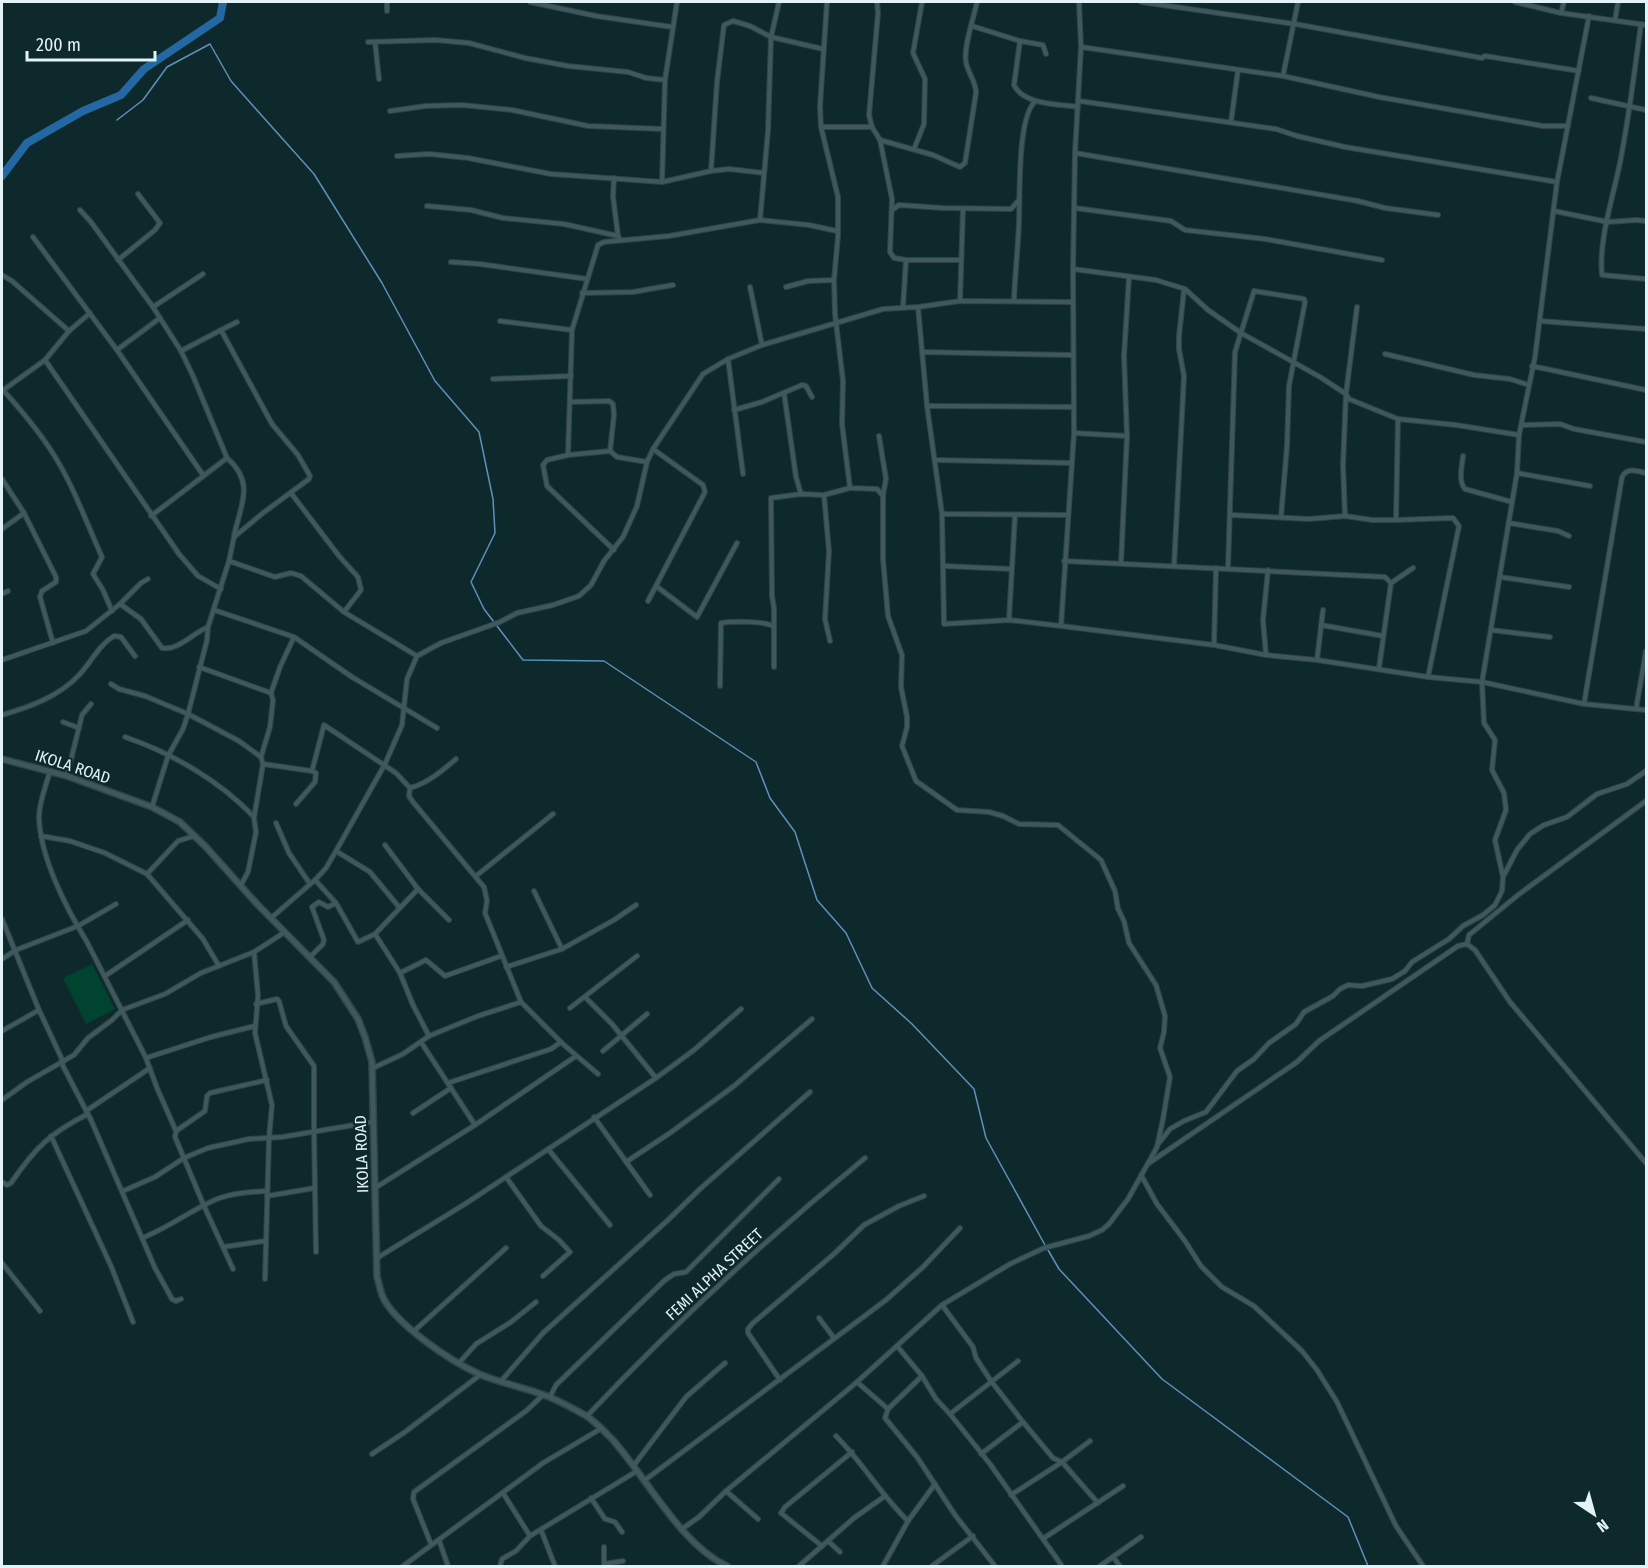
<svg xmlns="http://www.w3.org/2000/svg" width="1648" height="1568" viewBox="0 0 1648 1568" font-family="'Fira Sans Condensed',sans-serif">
<rect width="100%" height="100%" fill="#0e292c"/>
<path fill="#00442f" d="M92,964L115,1009L86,1024L63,978Z"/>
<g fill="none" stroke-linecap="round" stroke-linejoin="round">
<g stroke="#5d91bb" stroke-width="1.5">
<path d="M117,120L143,100L167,67L210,44L231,81L314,174L382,283L435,381L479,432L493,499L495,533L471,582L484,609L523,660L604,661L756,762L770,798L795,832L817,900L846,933L872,988L912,1024L974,1089L986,1138L1045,1245"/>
<path d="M1048,1250L1059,1269L1162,1379L1348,1517L1368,1566"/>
</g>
<path stroke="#2368a2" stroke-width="8" d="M2,176L27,143L83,111L121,95L144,69L220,18L223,2"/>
<defs>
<g id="street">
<path d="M530,2L596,16L672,27"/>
<path d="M877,2L878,13L869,115L872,127L880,140L892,199L890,252L894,258L906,260H961"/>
<path d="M1141,2L1295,24L1482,58L1485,56L1579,71"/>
<path d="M1515,2L1561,13L1646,25"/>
<path d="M387,11V2"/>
<path d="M1561,13L1564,2"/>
<path d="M1615,20L1618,2"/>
<path d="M1641,24C1635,67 1630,110 1622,152C1616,189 1598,238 1602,275L1646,279"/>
<path d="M972,26L1020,41L1043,45L1046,54"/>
<path d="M1020,41L1014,85C1023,105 1059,104 1078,107"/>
<path d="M368,42L435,40L469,43L525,58L568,66L628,72L646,78L665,80"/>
<path d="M375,42L379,79"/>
<path d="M1081,47L1283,76L1379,97L1543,126H1568"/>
<path d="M1283,76L1298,2"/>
<path d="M1591,98L1646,110"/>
<path d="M1079,101L1276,129L1297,136L1345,147L1557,182"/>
<path d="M390,111L426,106L462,105L512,110L588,126L662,129"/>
<path d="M1231,122L1238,70"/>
<path d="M821,127H872"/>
<path d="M880,140L933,155L960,167L965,163L976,93C976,81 968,74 966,62C963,48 974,17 977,2"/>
<path d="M914,149L924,124L925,79L913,53L922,2"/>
<path d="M1075,153L1358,201L1385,208L1438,215"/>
<path d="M397,156L429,154L468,158L551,174L662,182L711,171L729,169L764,173"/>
<path d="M711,171L717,82L724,25L733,21L750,26L771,37L823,49"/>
<path d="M614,178L613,196L618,236"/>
<path d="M662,182L665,80L677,2"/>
<path d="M427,206L471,210L503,218L564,224L618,236L620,239"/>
<path d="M1075,208L1171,221L1185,230L1265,239L1382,260"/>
<path d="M80,210L91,222L153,307L181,351L193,376L227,458C256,483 240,506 234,536"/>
<path d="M892,210L899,205L943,208L1011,209L1018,201"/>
<path d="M1554,211L1608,222L1636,220L1646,221"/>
<path d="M760,220L768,131L771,37L779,2"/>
<path d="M33,237L117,350L203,475"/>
<path d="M118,260L155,230L160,223L138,194"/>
<path d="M451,262L480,264L587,279"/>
<path d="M1073,269L1156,280L1185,289L1208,310L1241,333L1320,377L1346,394L1349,399L1398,419L1456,425L1519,435"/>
<path d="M2,275L12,281L69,331"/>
<path d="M750,287L762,345"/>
<path d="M786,287L808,281L834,280"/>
<path d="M582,293L633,292L673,285"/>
<path d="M1014,300C1015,274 1018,248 1019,222C1020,198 1017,114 1036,101"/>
<path d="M960,301L963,209"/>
<path d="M153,307L203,274"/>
<path d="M903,307L906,260"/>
<path d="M918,307L927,406L942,514L944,624L1009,620L1061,626L1214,645L1266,655L1317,660L1428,677L1482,682L1584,704L1646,710"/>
<path d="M500,321L572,330"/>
<path d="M1540,321L1646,329"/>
<path d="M221,330L237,322"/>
<path d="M117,350L160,318"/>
<path d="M922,352L1072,355"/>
<path d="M1385,354L1474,375L1510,379L1529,385"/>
<path d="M728,359L743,474"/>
<path d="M45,360L179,554L198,576L221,589"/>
<path d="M1532,366L1646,390"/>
<path d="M493,379L571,376"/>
<path d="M3,390C21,410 38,430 52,452C73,484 86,522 102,557L93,574L103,590L112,611"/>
<path d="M2,391L45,360L69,331L90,313"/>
<path d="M784,393L796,477L801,494"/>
<path d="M570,402L609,401L613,404L614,415L610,451"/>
<path d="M927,406L1073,407"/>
<path d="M734,410L762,402L802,385L806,386L812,397"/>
<path d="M1523,425L1560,424L1574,429L1646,442"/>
<path d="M1074,433L1127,436"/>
<path d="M879,436L886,479L883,495"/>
<path d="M568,455L610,451L617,457L647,462"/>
<path d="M1463,456C1462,466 1458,481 1465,489L1512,502"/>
<path d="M935,460L1071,463"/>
<path d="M1517,473L1590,486"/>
<path d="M2,479L24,513L56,577V582L42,591L40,597L53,643"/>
<path d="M291,493L339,556L358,577L361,590L344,612"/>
<path d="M824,495L829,551L825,619L830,641"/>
<path d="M942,514L1067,515"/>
<path d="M1231,515L1309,519L1345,516L1372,520H1396L1453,518L1459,526L1428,677"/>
<path d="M151,516L227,458"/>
<path d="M1345,516L1343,465L1346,394L1357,307"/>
<path d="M1396,520L1398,419"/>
<path d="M1509,523L1558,531L1569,536"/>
<path d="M2,529L24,513"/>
<path d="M614,550L547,486L543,465L547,460L568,455L572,330L598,245L604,242L669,236L760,220L809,225L837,231"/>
<path d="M229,561L275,577L291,573L301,576L344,612L417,656"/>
<path d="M1064,561L1385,577L1391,583L1379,668"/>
<path d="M1121,563L1127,436L1124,356L1129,277"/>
<path d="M944,566L1011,569"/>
<path d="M1174,566L1184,376L1179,349V336L1184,290"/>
<path d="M1228,568L1235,352L1254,291L1304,299L1305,302L1289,386L1287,446L1281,517"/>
<path d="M1500,577L1569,587"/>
<path d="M1391,583L1413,568"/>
<path d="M656,586L697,617L737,543"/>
<path d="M2,594L8,591"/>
<path d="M648,601L705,492L703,485L653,449"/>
<path d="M120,604L141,583L148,579"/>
<path d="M214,610L294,637L352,677L437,728"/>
<path d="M1009,620L1015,515"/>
<path d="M1321,625L1383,636"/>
<path d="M1061,626L1074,433L1073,269L1075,153L1081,47L1079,2"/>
<path d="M1491,630L1550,637"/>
<path d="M1214,645L1216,568"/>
<path d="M1266,655L1263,620L1268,570"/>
<path d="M2,660L86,631L120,604L141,619L162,648C178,651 193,633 208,627"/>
<path d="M1317,660L1323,610"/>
<path d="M199,667L271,693"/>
<path d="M774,667V608L772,596L771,498L801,494L824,495L850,488"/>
<path d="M111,684L119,689L145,696L188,714L239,741L261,757L263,764L254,818L256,832L248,872L241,885"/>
<path d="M720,686L721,623C732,621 763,621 773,626"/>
<path d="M1584,704L1622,477C1627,467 1637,471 1646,473"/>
<path d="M1636,709L1646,651"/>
<path d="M2,715C30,707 60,696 80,674C91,662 100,644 114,636L121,637L135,656"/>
<path d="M63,722L79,728"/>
<path d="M125,737C172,753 220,781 254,817"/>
<path d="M261,757L270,727L273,700L271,693L280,667L294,637"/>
<path d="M263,764L312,771L316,773L315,782L296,804"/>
<path d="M50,771C46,786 39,802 39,817C40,857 66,908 87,942L146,1058L157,1088L176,1131L175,1137L178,1144L204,1206L233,1269"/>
<path d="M312,771L324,725L396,773L410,788L409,796L413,802L484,887L487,901L485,913L521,1002L564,1045L598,1074"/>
<path d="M67,776L82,715L91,704"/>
<path d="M410,788C428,783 442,771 456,759"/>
<path d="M152,807L168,756L183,729L188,714L207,640L208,627L229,561L234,537L263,513L309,479L310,476L298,455L272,424L221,330L181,351"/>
<path d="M276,823L289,853L310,884"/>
<path d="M41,836L70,841L105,853L147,874L203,939L219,966"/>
<path d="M385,845L418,889L449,920"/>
<path d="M336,851L370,872L399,907"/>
<path d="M147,874L178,841L194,836"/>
<path d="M476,876L553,814"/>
<path d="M1503,877L1517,850L1530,834L1544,825L1567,817L1597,794L1627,784L1646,771"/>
<path d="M315,880L336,903L358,942L375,934L418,889"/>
<path d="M534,891L562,949"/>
<path d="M271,918L315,880L326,868L336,851L385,764L402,725L407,679L417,656L441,643L500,622L517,613L553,605L579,596L591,585L604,561L623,537L637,506L647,462L653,449L703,374L728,359L762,345L883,309L918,307L960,301L1073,302"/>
<path d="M2,919L39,1010L61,1057L63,1066L91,1120L155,1268L172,1299L176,1301L181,1299"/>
<path d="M375,934L400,973L413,1005L429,1036"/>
<path d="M1467,944L1469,935L1518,895L1646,801"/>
<path d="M254,952L258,995L255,1033L272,1105L269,1138L265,1279"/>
<path d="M310,957L323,944L324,940L312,907L319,902L328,907L336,903"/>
<path d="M2,959L16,950L78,926L116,904"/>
<path d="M506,967L562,949L614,920L636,905"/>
<path d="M400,973L426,960L445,976L501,956"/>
<path d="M105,976L188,920"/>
<path d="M585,997L612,1024L656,1078"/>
<path d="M256,1004L277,999L279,1001L286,1026L314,1066V1131L316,1252"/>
<path d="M570,1008L637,956"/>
<path d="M2,1031L39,1010"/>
<path d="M421,1042L475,1125"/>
<path d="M603,1051L647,1014"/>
<path d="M146,1058L211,1037L255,1026"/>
<path d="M373,1068L403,1054L429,1036L478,1016L521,1002"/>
<path d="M448,1083L551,1049L561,1042"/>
<path d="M2,1100L27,1082L74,1055L88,1038L112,1020L122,1010L165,994L201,973L254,952L285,932"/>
<path d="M86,1111L150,1068"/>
<path d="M413,1113L451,1088"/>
<path d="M594,1117L650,1195"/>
<path d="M176,1131L205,1111L207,1096L210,1093L267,1080"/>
<path d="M51,1136L111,1266L133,1322"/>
<path d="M1159,1143L1170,1129L1184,1121L1206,1112L1237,1071L1254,1059L1269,1043L1296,1024L1304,1012L1333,996L1340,989L1348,985L1362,986L1392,979L1405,971L1412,962L1449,939L1463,926L1483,915L1495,905L1502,891L1503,877L1495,840L1506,810L1504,793L1492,770L1495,740L1484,723L1482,682L1517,473L1519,435L1535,357L1557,182L1589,16"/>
<path d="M548,1149L610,1225"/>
<path d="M626,1162L670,1133L734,1086L812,1019"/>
<path d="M1149,1163L1297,1062L1319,1041L1458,946L1467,944L1475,950L1510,1002L1646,1163"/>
<path d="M1141,1175L1157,1204L1185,1241L1201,1266L1222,1287L1254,1306L1302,1351L1317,1370L1337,1402L1396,1526L1423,1566"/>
<path d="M506,1177L541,1226L559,1240L570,1252L543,1276"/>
<path d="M2,1182L7,1185L11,1183C35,1148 50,1133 88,1114"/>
<path d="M375,1188L475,1125L576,1056"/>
<path d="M123,1191L155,1177L184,1158L208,1148L249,1139L282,1137L372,1122"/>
<path d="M267,1196L315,1188"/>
<path d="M142,1238C168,1228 191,1210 217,1199C232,1193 250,1192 267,1191"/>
<path d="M223,1247L265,1241"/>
<path d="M377,1258L465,1204L656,1078L694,1050L741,1009"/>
<path d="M2,1263L40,1311"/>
<path d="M942,1305L973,1347L976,1358L991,1381L1023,1422L1053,1458L1062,1462L1098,1503"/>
<path d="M819,1318L834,1338"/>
<path d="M414,1331L506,1248"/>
<path d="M897,1346L922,1376L936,1399L950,1414L990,1464L1062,1566"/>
<path d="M459,1363L476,1344L511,1322L536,1302"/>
<path d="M922,1376L888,1409L885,1418L917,1457L955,1515L995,1566"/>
<path d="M780,1380L748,1333V1329L753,1323L835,1253L864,1225L899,1206L924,1196"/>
<path d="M501,1381L543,1333L668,1220L700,1189L810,1092"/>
<path d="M857,1382L888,1409"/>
<path d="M550,1397L556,1385L665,1280L674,1274L686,1272L779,1179"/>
<path d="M950,1414L1018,1361"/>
<path d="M587,1416C674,1324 767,1238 865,1158"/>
<path d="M836,1436C863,1463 881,1495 908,1521"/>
<path d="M372,1454L405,1432L480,1375"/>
<path d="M981,1454L1023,1422"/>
<path d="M634,1465L686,1397L725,1363"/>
<path d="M645,1480L886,1300L923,1267L960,1228"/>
<path d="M726,1491L758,1519"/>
<path d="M503,1493L530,1536"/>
<path d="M1011,1495L1062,1462L1090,1441"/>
<path d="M591,1498L605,1519L615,1522L622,1532"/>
<path d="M682,1529L699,1517L726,1491L857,1382L942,1305L1010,1264L1044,1248L1089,1236L1102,1230L1109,1224L1128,1199L1151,1158L1157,1147L1163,1119L1170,1077L1160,1048L1164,1032L1165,1016L1156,985L1129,943L1124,921L1118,909L1115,891L1101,860L1058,825L1019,824L1003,816L989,812L957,810L916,781L902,746L907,727V717L901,687L902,655L888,616L883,559V496L877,489L850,488L842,424L843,381L835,314L834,280L838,236V197L821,127L820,106L827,2"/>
<path d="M541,1530L555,1566"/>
<path d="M1044,1538L1123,1486"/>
<path d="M439,1540L448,1566"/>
<path d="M828,1541L840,1552"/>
<path d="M431,1544L413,1499L414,1492L526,1411L543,1395"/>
<path d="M822,1546L781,1513L785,1507L852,1452"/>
<path d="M604,1547V1566"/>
<path d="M1113,1557L1120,1566"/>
<path d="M604,1564L623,1561"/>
<path d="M403,1566L543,1463L602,1428"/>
<path d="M500,1566L502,1559L516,1551L530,1536L637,1471"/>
<path d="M799,1566L854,1518L885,1496"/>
<path d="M883,1566L908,1521L935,1484"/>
<path d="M932,1566L973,1536"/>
<path d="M1100,1566L1141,1537"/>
</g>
<path id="secondary" d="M2,759L67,776L152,807L180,822L206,847L257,904L334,982L358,1019L365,1037L372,1062L377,1277C379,1283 380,1289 382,1295C393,1323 452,1362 479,1374C500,1383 523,1387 544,1395C558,1400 572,1408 585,1415C595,1421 604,1431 612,1439C647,1478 680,1544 727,1566"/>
</defs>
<use href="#street" stroke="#324245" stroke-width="6"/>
<use href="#secondary" stroke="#324245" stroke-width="8"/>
<use href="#street" stroke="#3e595d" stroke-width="4"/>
<use href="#secondary" stroke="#3e595d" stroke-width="5"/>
</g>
<g text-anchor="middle" stroke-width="4.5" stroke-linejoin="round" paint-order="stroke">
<g font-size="16" fill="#e3f2f4" stroke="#0e292c">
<text transform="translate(73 766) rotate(18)" y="6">IKOLA ROAD</text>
<text transform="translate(361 1154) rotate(-92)" y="6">IKOLA ROAD</text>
<text transform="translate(714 1274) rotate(-43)" y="6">FEMI ALPHA STREET</text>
</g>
</g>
<rect width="1648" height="1568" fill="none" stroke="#e3f2f4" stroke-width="6"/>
<g transform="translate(1594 1514) rotate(144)" stroke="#0e292c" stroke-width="4.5" paint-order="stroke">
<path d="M0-4.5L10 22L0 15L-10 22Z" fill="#e3f2f4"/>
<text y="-9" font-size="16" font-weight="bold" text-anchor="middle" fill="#e3f2f4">N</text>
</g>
<path d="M27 51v9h128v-9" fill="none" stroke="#e3f2f4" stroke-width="3"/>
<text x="36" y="51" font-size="18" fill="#e3f2f4" stroke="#0e292c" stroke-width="4.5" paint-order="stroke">200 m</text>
</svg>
